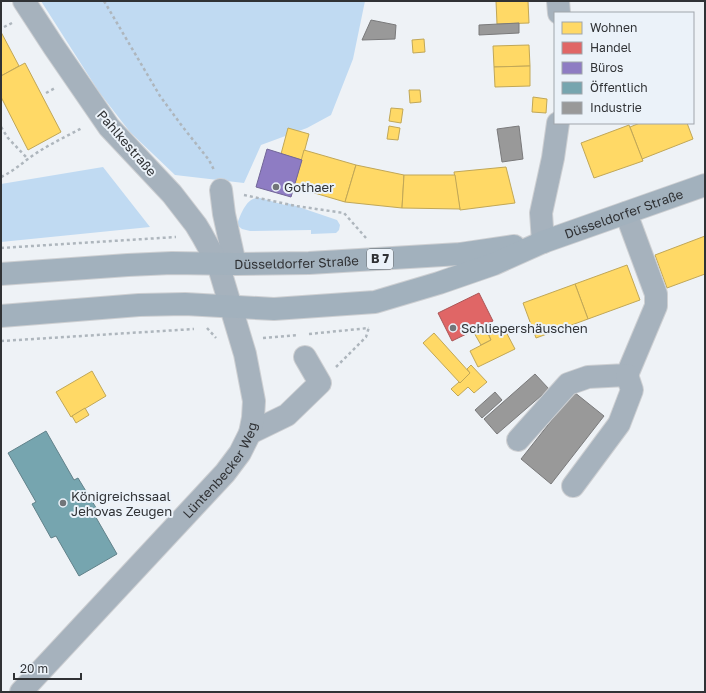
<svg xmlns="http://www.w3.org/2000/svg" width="706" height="693" viewBox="0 0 706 693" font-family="'Golos Text',sans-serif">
<rect width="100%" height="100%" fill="#eef2f6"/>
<g fill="#c0daf2">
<path d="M41,1H365L353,59L331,115L307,128L261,145L244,183L175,175L130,132L99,92Z"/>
<path d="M103,167L150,227L1,242V184Z"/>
<path d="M260,198L285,205L287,203L337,220L340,225L339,230L336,233L311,234V230L250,231L242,229L237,225C239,218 245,202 253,199C255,198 257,198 260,198Z"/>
</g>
<g fill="#ffd966" stroke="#c1a757">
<path d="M496,1H528L529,23L497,24Z"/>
<path d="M1,32L19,66L1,76Z"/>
<path d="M424,39L425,52L413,53L412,40Z"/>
<path d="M529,45L530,66L494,67L493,46Z"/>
<path d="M25,63L61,132L28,150L1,97V76Z"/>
<path d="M530,66V86L495,87L494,67Z"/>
<path d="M409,90H420L421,102L410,103Z"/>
<path d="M533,97L547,99L546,113L532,112Z"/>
<path d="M391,108L403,109L401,123L389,121Z"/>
<path d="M640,123H687L693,139L642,159L630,127Z"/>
<path d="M629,125L643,161L594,178L581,143Z"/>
<path d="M389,126L400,128L398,140L387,139Z"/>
<path d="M288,128L309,134L302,160L281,154Z"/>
<path d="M304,150L356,165L345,202L294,187Z"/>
<path d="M356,165L404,175L402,208L345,202Z"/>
<path d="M506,167L515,203L460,210L454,172Z"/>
<path d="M404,175H455L460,209L402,208Z"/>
<path d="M705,236V274L667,288L655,255Z"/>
<path d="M627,265L640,300L588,319L575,284Z"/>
<path d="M575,284L588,319L536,338L523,303Z"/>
<path d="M484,326L491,340L481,345L473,331Z"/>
<path d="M504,328L515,349L478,367L470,351L491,340L489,335Z"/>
<path d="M434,333L470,373L460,383L423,343Z"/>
<path d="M471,365L487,382L474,393L468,387L458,396L451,389L459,382L460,383L470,373L467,369Z"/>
<path d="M92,371L106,396L71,417L56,392Z"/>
<path d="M85,408L89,415L76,423L72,416Z"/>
</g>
<path fill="#e06666" stroke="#ab5657" d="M479,293L493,321L452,341L438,313Z"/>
<path fill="#8e7cc3" stroke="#726698" d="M267,149L302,160L291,197L256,187Z"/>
<path fill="#76a5af" stroke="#61828a" d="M46,431L74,480L78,478L98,511L94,514L117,554L79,576L56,536L51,538L32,504L36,502L8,453Z"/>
<g fill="#999" stroke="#7a7a7b">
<path d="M371,20L396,25L395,39L362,40Z"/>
<path d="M519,23V33L479,35V25Z"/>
<path d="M519,126L523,159L502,162L497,129Z"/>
<path d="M535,374L549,389L497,434L484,419Z"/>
<path d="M495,392L502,400L482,418L475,410Z"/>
<path d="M574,392L604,416L551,484L521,459Z"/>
</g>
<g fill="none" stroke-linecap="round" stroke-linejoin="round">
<defs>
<g id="minor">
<path d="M558,1L559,13"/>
<path d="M221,190L224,214L235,264"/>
<path d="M543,242L541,213L553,158L558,123"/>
<path d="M250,433L287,415L320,383L305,357"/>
<path d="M518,440L568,384L588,377L627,375L656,306V294L626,213"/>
<path d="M573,486L619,424L632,390L627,375"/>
<path id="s1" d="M21,692L225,473L240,453L250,433L253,418L254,401L245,354L218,264L202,235L196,225L172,194L109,127L54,47L24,1"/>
</g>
<g id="major">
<path id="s2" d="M1,274L128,265L172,263L235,264L309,263L460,254L514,246"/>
<path id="s3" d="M1,316L139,305L185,304L274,309L375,302L439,283L494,264L543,242L705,185"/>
</g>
</defs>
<use href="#minor" stroke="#cdcfd2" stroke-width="24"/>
<use href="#major" stroke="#cdcfd2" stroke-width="24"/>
<g stroke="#aeb6bd" stroke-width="2.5" stroke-dasharray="3 3" stroke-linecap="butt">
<path d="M104,1L160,96L182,126L209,160L214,170"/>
<path d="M4,27L12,23"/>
<path d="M46,93L55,88"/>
<path d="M1,127L8,138L28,159"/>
<path d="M1,177C14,171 23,162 35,154C50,144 67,136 82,128"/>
<path d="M244,195L296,206L344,213L366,238"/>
<path d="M1,248L176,237"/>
<path d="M207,328L216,338"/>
<path d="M309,334L369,328"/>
<path d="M263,338L298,335"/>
<path d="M1,341L194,329"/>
<path d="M336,367L366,337L369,327"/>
</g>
<use href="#minor" stroke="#a6b2bd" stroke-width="22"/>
<use href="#major" stroke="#a2b1bd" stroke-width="22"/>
</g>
<g fill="#727579" stroke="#ebf2f9" stroke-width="1.5">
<circle cx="276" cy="187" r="4"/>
<circle cx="453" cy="328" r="4"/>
<circle cx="63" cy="503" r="4"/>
</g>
<g text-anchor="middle" stroke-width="4" stroke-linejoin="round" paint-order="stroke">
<rect fill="#ebf2f9" stroke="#686c70" stroke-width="1" x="367" y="249" width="26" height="20" rx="3"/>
<g font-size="12" font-weight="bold" fill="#303235">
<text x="380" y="263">B 7</text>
</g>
<g font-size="13" fill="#303235" stroke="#ebf2f9">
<text transform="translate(127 143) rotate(49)" y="5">Pahlkestraße</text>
<text dy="5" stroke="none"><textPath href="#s3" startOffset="639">Düsseldorfer Straße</textPath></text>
<text dy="5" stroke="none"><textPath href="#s2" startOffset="296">Düsseldorfer Straße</textPath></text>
<text dy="5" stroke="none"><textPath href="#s1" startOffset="299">Lüntenbecker Weg</textPath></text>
</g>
<g font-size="13" fill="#303235" stroke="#ebf2f9" text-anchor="start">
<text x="284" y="192">Gothaer</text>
<text x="461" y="333">Schliepershäuschen</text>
<text x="71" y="501">Königreichssaal<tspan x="71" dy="15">Jehovas Zeugen</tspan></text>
</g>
</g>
<rect width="706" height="693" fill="none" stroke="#303235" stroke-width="4"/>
<rect x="554" y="12" width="140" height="112" fill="#ebf2f9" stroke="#a0a5ab"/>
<rect x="562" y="22" width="20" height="12" fill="#ffd966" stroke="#a0a5ab"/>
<text x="590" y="32" font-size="12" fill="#303235">Wohnen</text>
<rect x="562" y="42" width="20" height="12" fill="#e06666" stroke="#a0a5ab"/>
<text x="590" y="52" font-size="12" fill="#303235">Handel</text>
<rect x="562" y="62" width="20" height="12" fill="#8e7cc3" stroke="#a0a5ab"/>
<text x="590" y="72" font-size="12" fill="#303235">Büros</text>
<rect x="562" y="82" width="20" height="12" fill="#76a5af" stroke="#a0a5ab"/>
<text x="590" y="92" font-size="12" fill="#303235">Öffentlich</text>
<rect x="562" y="102" width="20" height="12" fill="#999999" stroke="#a0a5ab"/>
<text x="590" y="112" font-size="12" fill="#303235">Industrie</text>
<path d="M14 673v6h67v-6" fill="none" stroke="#303235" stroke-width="2"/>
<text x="20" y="673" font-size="12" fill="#303235" stroke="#ebf2f9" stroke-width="3" paint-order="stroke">20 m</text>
</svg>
